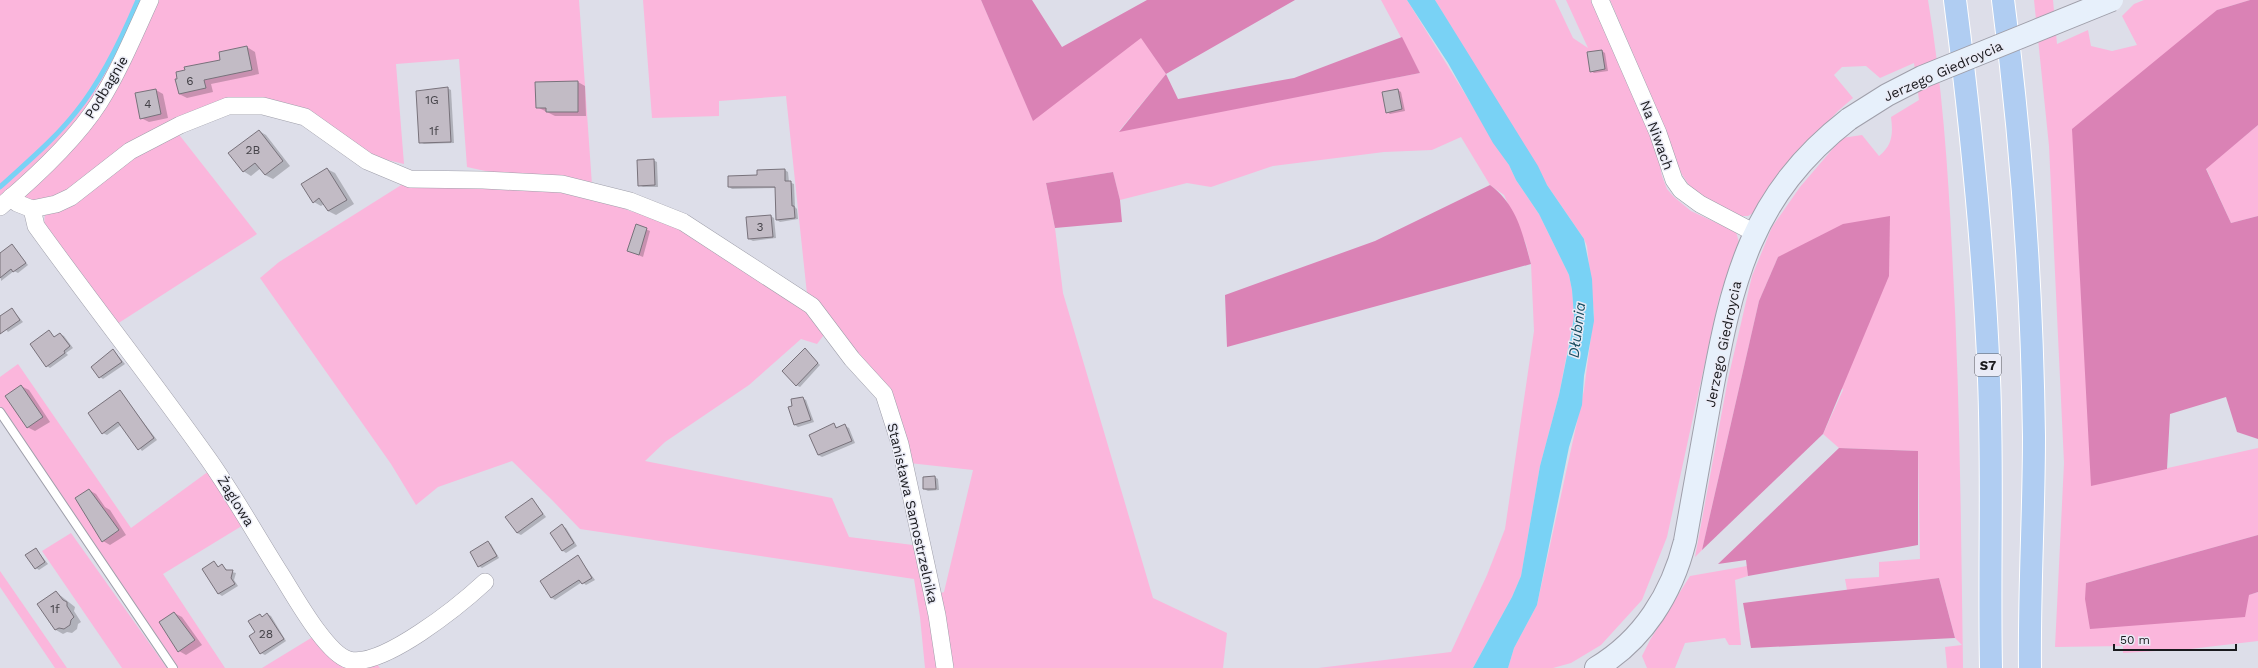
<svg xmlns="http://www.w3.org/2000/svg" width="2258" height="668" viewBox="0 0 2258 668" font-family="'Work Sans',sans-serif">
<rect width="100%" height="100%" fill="#dddee9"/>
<g fill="#fbb6dc">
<path d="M0,0H146L107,82L79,122L0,200Z"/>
<path d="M156,0H579L592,185L499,174L467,167L459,59L396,64L404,164L371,156L308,115L222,105L61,197L37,203L22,197L80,135Z"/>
<path d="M643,0H981L1033,120L1141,37L1166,74L1119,131L1420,73L1381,0H1407L1509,165L1516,180L1539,214L1569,275L1572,290L1574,316L1559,395L1540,466L1521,576L1512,597L1473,668H1318L1451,652L1487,575L1505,529L1534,331L1531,264L1526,244L1504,195L1490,185L1461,137L1432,150L1384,152L1273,166L1211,187L1187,183L1120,200L1113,172L1046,183L1055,228L1063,293L1153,598L1227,633L1223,668H952L938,594L944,592L973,470L909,463L883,381L807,294L786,96L719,101V116L652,118Z"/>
<path d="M1435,0H1555L1573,38L1588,48L1566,0H1593L1657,150L1662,176L1667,189L1674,197L1691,211L1736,232L1739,242L1719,298L1667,537L1642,600L1601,645L1571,663L1553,668H1508L1514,648L1537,605L1584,390L1594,313L1587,246L1584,239L1547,185Z"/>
<path d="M1610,0H1928C1942,83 1948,167 1952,251C1960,390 1961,529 1963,668H1947L1945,647L1962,645L1955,638L1939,578L1847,590L1845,579L1879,577V562L1920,559L1918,451L1839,448L1823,434L1843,390L1778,257L1759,301L1702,550L1695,557L1728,379L1752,276L1772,227L1800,187L1842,138L1862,135L1879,156C1893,145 1893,133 1891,117L1919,100L1914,63L1880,78L1866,66L1842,67L1834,75L1853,98L1838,111L1781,171L1753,213L1748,216H1741L1725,209L1692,190L1681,173L1666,133Z"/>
<path d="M2034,0H2053L2057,44L2088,30L2091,46L2112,51L2137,45L2122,16L2134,4L2144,0H2250L2217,10L2091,485L2258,448V535L2086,583L2249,595L2258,592V641L2190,649L2123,653V646L2055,647L2064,463L2049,146Z"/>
<path d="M2258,125V216L2231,223L2206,168Z"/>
<path d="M177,132L257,234L114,326L44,227L45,212L137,153Z"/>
<path d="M406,182L538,188L579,193L620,205L625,209L633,212H644L692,235L809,312L826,332L817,344L801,339L749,385L665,442L645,461L832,498L849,537L913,545L941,668H925L920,617L914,579L580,529L552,500L512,461L438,487L416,505L391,464L260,278L279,262Z"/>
<path d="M18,364L131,528L209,471L245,524L163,574L225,668H175L0,409V377Z"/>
<path d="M71,533L167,668H122L42,551Z"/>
<path d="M1747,566L1748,576L1735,580L1741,645H1729L1725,638L1685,643L1675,668H1647L1642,656L1650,640L1690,576Z"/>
<path d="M0,571L67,668H55L0,587Z"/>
<path d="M316,635L338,662L376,663L380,668H262Z"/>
</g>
<g fill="#da82b5">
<path d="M981,0H1032L1062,47L1147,0H1295L1166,74L1178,99L1294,78L1402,37L1420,73L1119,132L1166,74L1141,38L1033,121Z"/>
<path d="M2250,0H2258V125L2206,169L2231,223L2258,216V439L2237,432L2226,397L2170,414L2167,469L2091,486L2072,129L2217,10Z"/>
<path d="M1113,172L1120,200L1122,222L1055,228L1046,183Z"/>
<path d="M1490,185C1517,205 1522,232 1531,264L1227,347L1225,295L1375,241Z"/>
<path d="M1890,216L1889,276L1823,434L1702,550L1759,301L1778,257L1843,224Z"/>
<path d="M1839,448L1918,451V545L1748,576L1746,560L1718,564Z"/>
<path d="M2258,535V592L2249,595L2245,617L2090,629L2085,599L2086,583Z"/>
<path d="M1939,578L1955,638L1751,648L1743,603Z"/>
</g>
<path fill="#79d2f5" d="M1407,0H1435L1538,166L1547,185L1584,239L1592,279L1594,321L1584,376L1582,405L1569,447L1537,605L1514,648L1508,668H1473L1512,597L1521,576L1540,466L1559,395L1572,331L1574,316L1572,290L1569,275L1539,214L1516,180L1509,165L1493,143L1448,63Z"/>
<g fill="#0003">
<path d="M247,47L255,52L259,74L211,84L213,92L187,98L179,94L221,61Z"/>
<path d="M1602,51L1605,53L1608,71L1594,73L1591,71Z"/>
<path d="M578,82L585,86L586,116H555L537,107Z"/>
<path d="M447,88L451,90L454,143L424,144L420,142Z"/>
<path d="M156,90L163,94L168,118L149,122L141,118Z"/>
<path d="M1398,90L1401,92L1405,111L1390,114L1387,112Z"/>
<path d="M259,131L266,135L290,166L273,179L265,175L261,168L251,176L243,171Z"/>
<path d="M653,160L657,162L658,187H643L639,185Z"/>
<path d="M327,169L335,173L354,204L336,215L328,211L324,204L321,206L314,202Z"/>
<path d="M785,170L788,172L789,182L794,184L795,207L797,209L798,219L780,222L777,220L776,188L732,189L729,187L758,176Z"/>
<path d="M771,216L774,218L776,238L753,241L749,239Z"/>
<path d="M636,225L650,231L643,257L628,251Z"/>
<path d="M12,246L28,265L18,273L14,271L1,281L0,254Z"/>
<path d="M12,309L23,322L8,332L0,323V317Z"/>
<path d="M49,332L55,338L60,334L64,336L73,348L66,353L68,355L50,368L47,366Z"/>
<path d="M805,350L820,365L800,387L796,385Z"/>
<path d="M114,351L125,364L103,379L100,377L98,361Z"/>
<path d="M21,386L29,390L50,422L35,431L27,427Z"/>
<path d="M120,392L157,440L142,451L121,425L107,435L103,433Z"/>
<path d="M802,398L806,400L814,422L798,427L795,425L794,407Z"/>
<path d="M834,425L838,428L845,426L849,428L855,443L822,457L818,455Z"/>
<path d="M935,477L938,479L939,490L928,491L924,489Z"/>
<path d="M89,490L96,494L105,507L110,510L126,535L110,545L103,541Z"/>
<path d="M532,499L546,517L521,535L517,533Z"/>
<path d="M562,526L566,528L577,546L566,553L563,551L551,533Z"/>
<path d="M488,542L491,544L499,558L482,568L479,566Z"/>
<path d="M36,549L48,564L39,570L36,568Z"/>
<path d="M578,557L595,580L586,585L582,582L555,600L552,598L542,581Z"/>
<path d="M214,562L219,567L222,565L228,571L236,573L234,580L238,586L222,596L219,594L203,569Z"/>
<path d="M56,592L75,607L74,611L81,622L78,624L77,629L72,633L67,632L63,634L56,630Z"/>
<path d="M174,613L182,617L202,645L186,655L179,651Z"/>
<path d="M267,614L271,616L286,641L265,655L261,653L256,633L260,615L263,617Z"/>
</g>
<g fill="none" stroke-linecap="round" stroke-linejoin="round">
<path stroke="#79d2f5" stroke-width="5" d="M0,187C26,163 54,140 76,112C102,80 122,38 138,0"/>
</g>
<g fill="#c2bbc5" stroke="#78727b">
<path d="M247,46L252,70L204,80L206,88L179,94L175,79H177L176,72L185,70L184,67L220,60L219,52Z"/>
<path d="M1602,50L1605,69L1590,72L1587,52Z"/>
<path d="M578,81V112H546V108H536L535,82Z"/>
<path d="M448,87L451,142L419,143L416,91Z"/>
<path d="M156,89L161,114L140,119L135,93Z"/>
<path d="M1398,89L1402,109L1386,113L1382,92Z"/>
<path d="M259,130L283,161L265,175L255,163L243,172L228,153Z"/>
<path d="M654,159L655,185L638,186L637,160Z"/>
<path d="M327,168L347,200L328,211L319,198L313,203L301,184Z"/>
<path d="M785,169V181H791L792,206H794L795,218L776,220L775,187H728V176L757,175V170Z"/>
<path d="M771,215L773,237L748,239L746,217Z"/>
<path d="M636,224L647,228L639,255L627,251Z"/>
<path d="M12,244L26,263L13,272L11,269L0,278V253Z"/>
<path d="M12,308L20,320L0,334V316Z"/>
<path d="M49,330L54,337L60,333L70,346L64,351L65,353L46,367L30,344Z"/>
<path d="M805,348L818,363L796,386L782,371Z"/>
<path d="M113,349L122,362L99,378L91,367Z"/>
<path d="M21,385L43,417L27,428L5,396Z"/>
<path d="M120,390L154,438L138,450L118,422L102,434L88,413Z"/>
<path d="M803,397L811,420L794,425L788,407L792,406L791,399Z"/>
<path d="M834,423L836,428L845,424L852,441L818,455L809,435Z"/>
<path d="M935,476L936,489H923V477Z"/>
<path d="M89,489L119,530L102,542L75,498Z"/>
<path d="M532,498L543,514L517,533L505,517Z"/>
<path d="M562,524L574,543L562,551L550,533Z"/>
<path d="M488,541L497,556L478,567L470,552Z"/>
<path d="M36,548L45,562L35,569L25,555Z"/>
<path d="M578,555L592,578L582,584L579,580L551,598L540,581Z"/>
<path d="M214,561L218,567L222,564L226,570H233L231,578L235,584L218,594L202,569Z"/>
<path d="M56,591L63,600L67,602V606L74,617L71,620L70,625L64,629L59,628L55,630L37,604Z"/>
<path d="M174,612L195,640L178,652L159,622Z"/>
<path d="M267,613L284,639L260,654L249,636L255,632L248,621L260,614L262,617Z"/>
</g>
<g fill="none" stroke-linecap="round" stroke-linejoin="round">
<defs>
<path id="lane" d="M0,412L173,668"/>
<g id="street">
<path d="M1600,0L1658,133L1674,180L1681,190L1700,204L1755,233"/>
<path d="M11,197L17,203L32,209L56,204L71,197L130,151L180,125L228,106H263L305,117L367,161L410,179L483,180L562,184L630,201L683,222L812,306L852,359L884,394L900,444L937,615L945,668"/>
<path d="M0,207C33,179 76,139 99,103C119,71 134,35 150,0"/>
<path d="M32,209L36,226C93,305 153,381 209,460C235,497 256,535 280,573C293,593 326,654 349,660C383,668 460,605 485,582"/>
</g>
<path id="secondary" d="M1596,668C1643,640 1672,594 1685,541C1694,493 1702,444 1711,395C1732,280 1751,195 1849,119"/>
<g id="highway">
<path d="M1955,0C1971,126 1984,252 1989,379C1993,475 1989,572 1991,668"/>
<path d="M2003,0C2022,145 2032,290 2034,436C2034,513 2029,591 2030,668"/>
</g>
</defs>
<use href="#lane" stroke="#9f9faa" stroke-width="10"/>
<use href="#street" stroke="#9f9faa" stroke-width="18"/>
<use href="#secondary" stroke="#9f9faa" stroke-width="24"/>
<use href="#highway" stroke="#fff" stroke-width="24"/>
<use href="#lane" stroke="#fff" stroke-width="8"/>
<use href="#street" stroke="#fff" stroke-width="17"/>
<use href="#secondary" stroke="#e7f0fb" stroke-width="22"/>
<use href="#highway" stroke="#b0cdf2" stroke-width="22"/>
<defs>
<path id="secondary-bridge" d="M1849,119L1887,95L1922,77L2112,0"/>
</defs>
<use href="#secondary-bridge" stroke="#9f9faa" stroke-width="24" stroke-linecap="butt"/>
<use href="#secondary-bridge" stroke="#e7f0fb" stroke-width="22"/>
</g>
<g text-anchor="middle" stroke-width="3" stroke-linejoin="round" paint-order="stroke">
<g font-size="12" fill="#444248">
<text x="190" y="85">6</text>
<text x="432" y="104">1G</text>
<text x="148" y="108">4</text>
<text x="434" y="135">1f</text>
<text x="253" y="154">2B</text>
<text x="760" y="231">3</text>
<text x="55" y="613">1f</text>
<text x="266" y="638">28</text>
</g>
<rect fill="#eaebf6" stroke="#58595f" stroke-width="1" x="1975" y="354" width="26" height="22" rx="3"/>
<g font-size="13" font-weight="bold" fill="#1a1a1e">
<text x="1988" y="370">S7</text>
</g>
<g font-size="14" fill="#1a1a1e" stroke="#eaebf6">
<text transform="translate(1943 71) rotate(-24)" y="5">Jerzego Giedroycia</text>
<text transform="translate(106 87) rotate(-59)" y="5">Podbagnie</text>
<text transform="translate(1657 135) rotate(70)" y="5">Na Niwach</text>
<text transform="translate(1723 344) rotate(-78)" y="5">Jerzego Giedroycia</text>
<text transform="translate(236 501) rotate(58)" y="5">Żaglowa</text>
<text transform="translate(913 513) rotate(77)" y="5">Stanisława Samostrzelnika</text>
</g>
<g font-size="15" font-style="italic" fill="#184c5e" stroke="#eaebf6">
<text transform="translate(1577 330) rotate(-83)" y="5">Dłubnia</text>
</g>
</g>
<path d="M2114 644v6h122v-6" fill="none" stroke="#1a1a1e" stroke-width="2"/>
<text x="2120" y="644" font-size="12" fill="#1a1a1e" stroke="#eaebf6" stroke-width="3" paint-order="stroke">50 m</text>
</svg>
